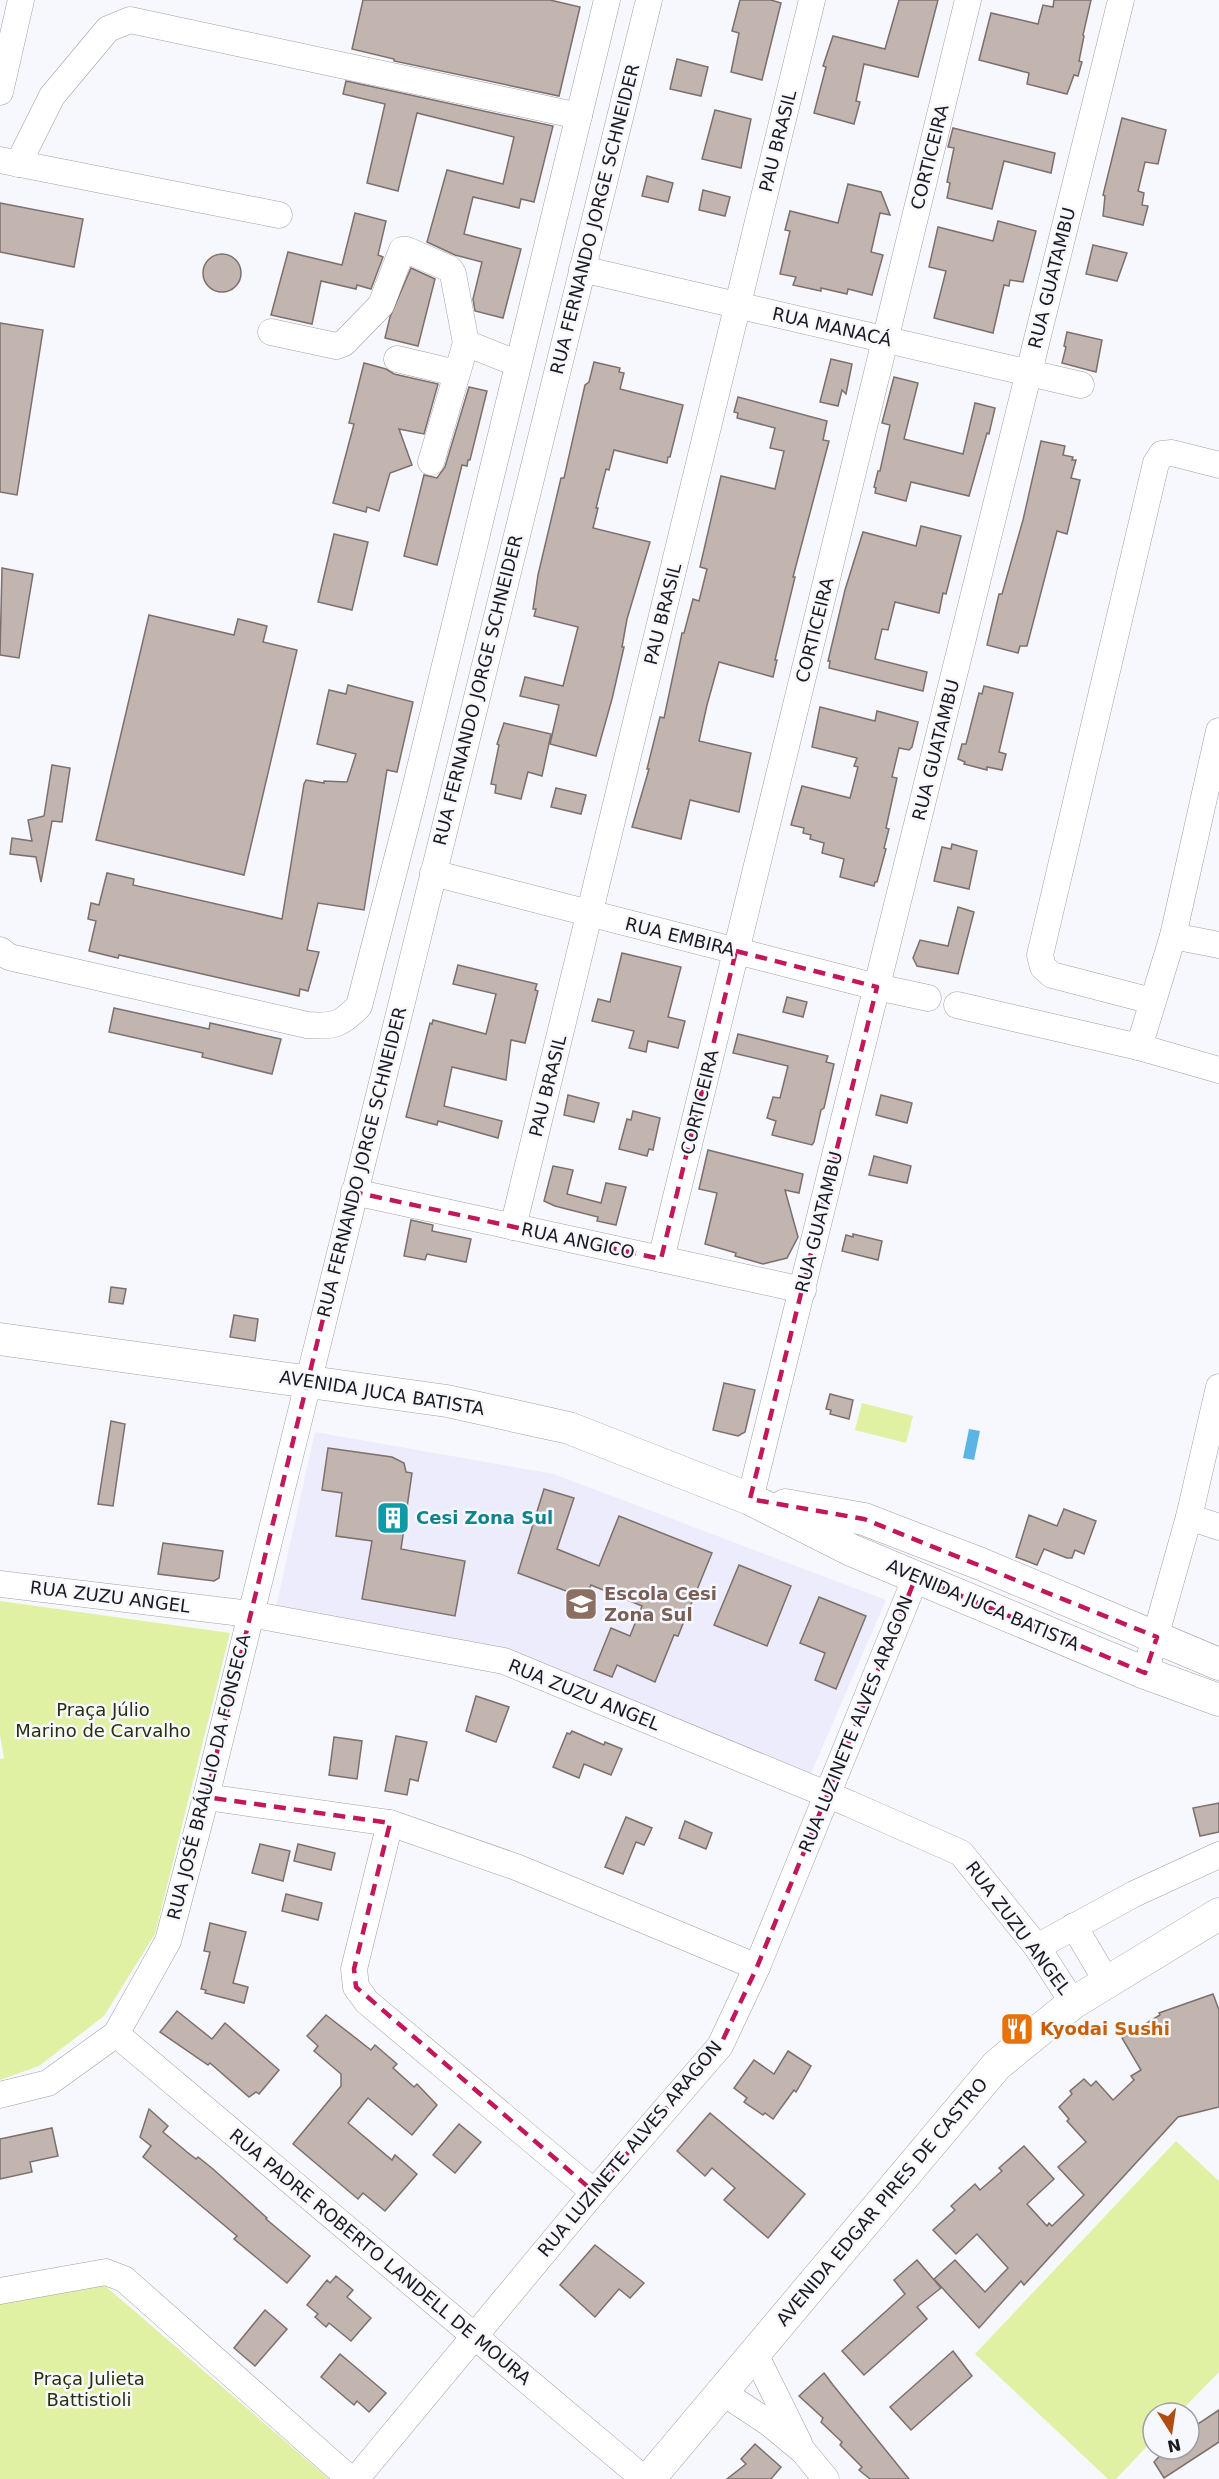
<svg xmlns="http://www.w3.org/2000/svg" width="1219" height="2479" viewBox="0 0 1219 2479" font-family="'DejaVu Sans',sans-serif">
<rect width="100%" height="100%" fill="#f7f7fe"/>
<path fill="#edecfc" d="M315,1432L554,1474L886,1600L809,1778L508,1652L276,1607Z"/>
<g fill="#e1f1a4">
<path d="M862,1403L913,1416L906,1443L855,1430Z"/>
<path d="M0,1601L230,1633L155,1934L104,2016L39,2066L0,2080V1759L4,1758L0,1735Z"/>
<path d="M1176,2141L1219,2181V2372L1179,2413H1153V2440L1116,2479H1108L975,2354Z"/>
<path d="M102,2283L329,2479H0V2301Z"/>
</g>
<path fill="#5ab5e6" d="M969,1429L980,1431L974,1460L963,1458Z"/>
<g fill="#c2b5b0" stroke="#7c706c" stroke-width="1.5">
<path d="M363,0H550L580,7L559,96L394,61V59L352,49Z"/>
<path d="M740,0H771L781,3L762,80L731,72L739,33L732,31Z"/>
<path d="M899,0H938L918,77L864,64L856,101L860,102L854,124L814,113L826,67L823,66L833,36L885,49Z"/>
<path d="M1054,0H1091L1083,35L1084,36L1079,61L1082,62L1078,76L1074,75L1067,94L1027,84L1029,73L979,60L991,13L1038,24L1043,5L1053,7Z"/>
<path d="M677,59L708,67L701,96L670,89Z"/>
<path d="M346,81L553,126L534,202L521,199L519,208L473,197L464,234L521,249L503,318L475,311L473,299L482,262L455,255L427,242L447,170L503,184L514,137L417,113L398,191L367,183L385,104L343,94Z"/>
<path d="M715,110L751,119L741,168L702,159Z"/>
<path d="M1122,118L1166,130L1158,164L1145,162L1138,191L1144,193L1142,205L1148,206L1143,225L1103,216L1105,196L1103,195Z"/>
<path d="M953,128L1055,153L1051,173L1004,161L992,209L947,198L950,183L947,182L954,148L948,147Z"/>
<path d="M647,176L673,183L668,202L642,196Z"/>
<path d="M848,184L881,192L890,215L880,213L871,252L883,255L872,295L848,289L847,294L821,288V291L793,285L796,277L780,274L790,231L785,230L790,211L838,223Z"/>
<path d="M703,190L730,197L725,216L699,210Z"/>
<path d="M0,203L83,219L74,267L0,252Z"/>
<path d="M355,213L386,221L378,255L383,257L371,289L357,285L356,289L321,281L312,324L271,315L288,252L342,265Z"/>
<path d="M998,221L1036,231L1023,282L1010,280L1009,286L1004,285L993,333L934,318L946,271L929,267L938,227L993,241Z"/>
<path d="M1093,245L1127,253L1117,281L1086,274Z"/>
<circle cx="222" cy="273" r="19"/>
<path d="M411,268L435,279L418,346L385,338L390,317Z"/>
<path d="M0,323L43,330L17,495L0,492Z"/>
<path d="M1067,332L1102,340L1096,372L1062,363L1066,347L1064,346Z"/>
<path d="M831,359L852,364L846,394L842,390L838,406L820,402Z"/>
<path d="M594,362L620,368L619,372L624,373L620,389L683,405L670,457H668L667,463L614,450L609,470L606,469L596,508H598L593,528L650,542L627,619L622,647H624L612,699L596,756L550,744L559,705L520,696L525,677L563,686L578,627L534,616L536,609H533L538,575L561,478H564L585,385L589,382Z"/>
<path d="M364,363L386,369L394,374L438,384L424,434L399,429L412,465L390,473L379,511L367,507L366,512L333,503L354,424L349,423Z"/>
<path d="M894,377L918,383L904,439L963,454L975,403L995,408L989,434L987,433L969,496L911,482L906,501L875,493L876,488L874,487L878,471H880L890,425L882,423Z"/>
<path d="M469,387L487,391L470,460H468L467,466L462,465L437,565L404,556L424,475L437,478L445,467Z"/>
<path d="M738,397L827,421L823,440L829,441L793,577H795L775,660H777L773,677L719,662L707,705L699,741L751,753L739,812L690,800L681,839L632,827L649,769H647L660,717L664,718L682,633H684L693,599L699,601L707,569L700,567L721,476L775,489L784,451L770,448L775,428L737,418L738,413L734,412Z"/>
<path d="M1041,441L1065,446L1063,455L1073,457L1072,460H1076L1071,478L1080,480L1067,534L1057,531L1027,646H1020L1018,653L987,645L999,594H1002L1023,520Z"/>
<path d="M921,526L961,536L946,594L943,593L939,613L895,602L888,630L882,629L875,659L927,672L923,691L829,668L830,661H828L845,590L863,532L916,546Z"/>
<path d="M334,534L368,542L352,610L318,602Z"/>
<path d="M2,568L33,574L19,658L0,655Z"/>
<path d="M149,615L234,635L238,619L267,626L263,642L297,650L244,875L96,840Z"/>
<path d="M348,685L413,702L397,772L387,770L364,910L318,903L307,950L319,952L308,991L300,989L299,996L119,955L118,958L89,951L96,921L88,919L91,903L99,905L107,873L134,879L133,885L282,919L304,784L306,780L324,783V781L347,782L356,754L317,744L329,690L346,694Z"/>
<path d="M984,686L1013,693L999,752L1006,754L1002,770L987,767V770L964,764L965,762L958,759L962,744H966L979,693L982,694Z"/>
<path d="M820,707L875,721L877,711L918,722L912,747L909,750L899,748L892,777L897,778L886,828L889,829L884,848L886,849L877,882H875L874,886L840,877L844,859L822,853L824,843L810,839L811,835L803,833L804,828L791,825L802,786L850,798L858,767L854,766L857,758L812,747Z"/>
<path d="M504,723L551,734L542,776L528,772L521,799L495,793L496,785L491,784L499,745L497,744Z"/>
<path d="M52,765L70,768L62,822L52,821L41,882L36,857L10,854L12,838L32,841L28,820L44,816Z"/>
<path d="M556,788L586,795L581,814L551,807Z"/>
<path d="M952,844L977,851L969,889L934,881L942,847L951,849Z"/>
<path d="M958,907L974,912L958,974L917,966L913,958L920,940L948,946Z"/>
<path d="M622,953L681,967L668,1017L685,1021L678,1048L648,1041L646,1052L629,1048L634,1031L592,1021L598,999L610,1002Z"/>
<path d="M458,965L537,984L535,990L538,991L525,1043L511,1040L506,1080L452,1067L444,1106L502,1121L498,1138L438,1121L437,1125L406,1117L430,1023L432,1024L433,1020L486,1034L496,994L453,984Z"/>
<path d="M787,997L807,1002L803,1017L783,1012Z"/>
<path d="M114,1008L209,1029L210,1023L281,1039L272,1074L202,1057L203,1053L109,1032Z"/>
<path d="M738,1034L828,1056L826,1062L834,1064L824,1108L821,1110L814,1142L812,1145L772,1135L776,1121L767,1118L773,1097L780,1098L788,1066L733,1053Z"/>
<path d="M568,1095L599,1103L594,1122L564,1115Z"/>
<path d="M881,1095L912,1103L907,1123L876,1115Z"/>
<path d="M633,1111L660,1118L653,1150L649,1149L647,1156L619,1149L627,1119L631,1120Z"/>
<path d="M708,1150L803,1174L799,1193L785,1190L798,1237L787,1258L763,1264L735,1256L736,1253L705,1244L717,1193L699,1189Z"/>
<path d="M874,1156L911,1166L907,1183L869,1175Z"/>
<path d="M553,1166L573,1170L567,1194L601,1203L606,1183L626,1187L616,1225L597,1221L598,1217L555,1206L544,1201Z"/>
<path d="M411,1220L433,1225L432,1231L471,1239L466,1262L427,1254L425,1260L404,1256Z"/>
<path d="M853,1234L882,1241L878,1260L842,1251L846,1235L853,1237Z"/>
<path d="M111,1287L126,1289L123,1304L109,1302Z"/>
<path d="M234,1315L258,1319L255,1341L230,1337Z"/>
<path d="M724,1383L755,1390L745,1432L738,1436L713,1430Z"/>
<path d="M830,1394L853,1400L849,1419L830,1414L831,1410L826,1409Z"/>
<path d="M111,1421L125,1424L113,1506L98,1504Z"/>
<path d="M328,1448L392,1457L404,1463L406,1472L412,1473L401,1549L465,1561L455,1616L362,1599L372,1541L336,1536L342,1493L322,1490Z"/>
<path d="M544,1489L574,1498L557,1549L599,1566L619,1516L712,1553L678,1636L674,1635L655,1682L617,1665L612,1677L594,1670L611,1628L630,1636L642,1606L591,1585L585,1598L518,1573Z"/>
<path d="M1064,1509L1096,1521L1084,1554L1075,1550L1072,1558H1067L1044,1549L1037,1565L1016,1557L1029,1515L1057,1526Z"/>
<path d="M163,1543L223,1551L219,1578L214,1581L158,1574Z"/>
<path d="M739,1565L791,1586L767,1646L714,1625Z"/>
<path d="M819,1597L866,1616L836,1689L815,1680L825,1653L800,1643Z"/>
<path d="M476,1696L509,1707L496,1742L466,1731Z"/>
<path d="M572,1731L604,1745L605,1742L622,1749L611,1775L584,1764L579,1778L553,1767L567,1733L570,1734Z"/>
<path d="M396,1736L427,1742L418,1781L410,1779L407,1795L385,1791Z"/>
<path d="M334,1737L362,1741L357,1779L329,1775Z"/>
<path d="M1219,1803V1832L1200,1836L1193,1808Z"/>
<path d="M626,1817L652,1828L644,1845L636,1842L623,1874L605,1867Z"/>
<path d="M685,1821L712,1833L706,1849L679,1838Z"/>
<path d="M260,1844L290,1851L283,1881L252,1873Z"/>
<path d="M298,1844L335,1853L331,1870L294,1861Z"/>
<path d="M286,1894L322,1903L318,1920L282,1911Z"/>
<path d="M210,1923L246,1932L233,1983L248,1987L244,2003L205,1993L206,1990L201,1989L210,1952L204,1951Z"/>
<path d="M1213,1994L1219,2010V2107L1178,2117L1024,2285L1021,2281L979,2328L934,2279L955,2260L985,2292L1008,2268L977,2234L956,2254L933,2230L955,2210L951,2206L975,2184L980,2190L1002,2171L999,2168L1024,2146L1054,2179L1027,2204L1047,2226L1049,2223L1052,2226L1084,2195L1058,2167L1086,2142L1067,2121L1069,2119L1059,2107L1072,2094L1070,2091L1084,2079L1091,2086L1096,2081L1113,2100L1134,2080L1131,2076L1141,2070L1122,2038L1160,2015L1159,2013Z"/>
<path d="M177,2011L212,2039L225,2023L279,2070L259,2094L256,2092L249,2097L210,2063L208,2065L160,2032Z"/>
<path d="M326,2015L371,2050L375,2045L397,2064L393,2068L414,2087L417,2084L437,2105L412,2135L368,2098L348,2123L392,2160L395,2155L417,2174L385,2211L363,2193L358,2199L293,2144L341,2086V2074L314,2051L318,2046L307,2036Z"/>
<path d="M788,2051L811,2066L796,2092L794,2090L773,2119L765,2113L763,2115L744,2102L747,2098L734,2088L754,2060L774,2074Z"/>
<path d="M149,2109L168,2126L163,2132L187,2152L196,2159L198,2157L213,2169L267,2218L266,2219L310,2256L287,2283L234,2239L237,2236L143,2157L151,2146L140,2137Z"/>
<path d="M710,2113L805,2194L768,2238L724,2200L735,2188L712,2168L705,2176L677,2151Z"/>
<path d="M459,2124L481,2142L455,2173L433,2155Z"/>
<path d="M52,2128L58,2156L30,2162L32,2172L0,2179V2139Z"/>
<path d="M595,2245L644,2283L630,2298L619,2289L595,2317L560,2285Z"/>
<path d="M917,2260L941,2288L917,2307L927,2319L864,2375L842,2351L905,2294L894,2280Z"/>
<path d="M336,2276L353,2290L347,2297L371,2318L351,2341L329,2323L326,2327L315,2317L318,2314L307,2305L327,2280L330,2283Z"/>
<path d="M265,2310L287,2329L255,2366L234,2348Z"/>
<path d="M953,2351L972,2376L911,2430L890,2407Z"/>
<path d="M340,2354L386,2393L369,2412L357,2401L354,2405L321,2377Z"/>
<path d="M824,2373L833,2385L909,2479H870L859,2470L862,2467L840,2445L842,2442L821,2422L823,2418L799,2396Z"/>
<path d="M1219,2410V2442L1164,2478L1154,2462L1166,2449H1189V2430Z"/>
<path d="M755,2444L781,2467L771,2479H727L746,2464L741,2459Z"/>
</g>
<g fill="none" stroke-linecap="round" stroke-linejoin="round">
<defs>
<g id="minor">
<path d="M0,92L21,0"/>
<path d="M0,160L279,215"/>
<path d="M18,164L52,96L108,29L130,20L579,116"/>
<path d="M582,269L1081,385"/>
<path d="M271,332L336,346L344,343L381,305L402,250H407L450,269L453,274L466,343L518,364"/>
<path d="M397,359L456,373"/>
<path d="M431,462L466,343"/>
<path d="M433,873L877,987L928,998"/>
<path d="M1173,936L1219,945"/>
<path d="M0,950L9,957L307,1025C333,1027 341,1025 359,1006L411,805L607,0"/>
<path d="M1152,1001L1052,975L1043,967L1040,955L1156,463L1162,454L1172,453L1219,465"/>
<path d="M957,1005L1139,1047L1219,1070"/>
<path d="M1139,1047L1173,936L1219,731"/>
<path d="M354,1192L803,1290"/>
<path d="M513,1227L812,0"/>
<path d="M661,1259L968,0"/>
<path d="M750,1499L1121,0"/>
<path d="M1189,1517L1219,1527"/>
<path d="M0,1584L250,1614L504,1661L850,1804L961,1853L1037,1947L1073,2003"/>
<path d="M1145,1673L1189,1517L1219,1387"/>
<path d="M206,1797L390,1823L516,1867L757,1967"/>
<path d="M390,1823L354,1969L356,1987L367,2002L594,2192"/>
<path d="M1074,1926L1107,1982"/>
<path d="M1037,1947L1134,1894L1219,1855"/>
<path d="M116,2034L644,2479"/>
<path d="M0,2095L48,2083L116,2034L168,1941L206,1797L649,0"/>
<path d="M0,2291L106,2272L124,2279L350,2479"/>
<path d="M755,2354L799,2443"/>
<path d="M722,2392L769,2423L803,2451L826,2479"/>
<path d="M356,2479L594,2192L720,2046L757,1967L916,1577"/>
</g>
<g id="major">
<path d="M0,1339L447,1401L569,1428L750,1499L851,1550L1145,1673L1219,1700"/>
<path d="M785,1505L864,1519L981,1564L1219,1664"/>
<path d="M649,2479L997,2065L1073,2003L1219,1914"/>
</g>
</defs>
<use href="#minor" stroke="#a09faa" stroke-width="27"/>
<use href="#major" stroke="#a09faa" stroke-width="33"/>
<use href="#minor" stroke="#fff" stroke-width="26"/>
<use href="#major" stroke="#fff" stroke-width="32"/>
</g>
<path fill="none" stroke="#c2185b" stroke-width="4.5" stroke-dasharray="12 8" stroke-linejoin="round" d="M736,951L877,987L750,1499L864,1519L1157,1637L1145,1673L916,1577L757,1967L720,2046L594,2192L356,1987L354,1969L390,1823L206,1797L354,1192L661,1259Z"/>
<defs>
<symbol id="building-square" viewBox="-11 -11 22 22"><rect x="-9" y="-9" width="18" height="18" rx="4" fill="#0f9aa8" stroke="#f7f7fe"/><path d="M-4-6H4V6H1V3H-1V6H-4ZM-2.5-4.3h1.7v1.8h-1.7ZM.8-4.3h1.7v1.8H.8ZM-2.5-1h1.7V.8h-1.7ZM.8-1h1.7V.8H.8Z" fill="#fff"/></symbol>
<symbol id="school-square" viewBox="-11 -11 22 22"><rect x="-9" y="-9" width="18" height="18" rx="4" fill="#8d6e63" stroke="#f7f7fe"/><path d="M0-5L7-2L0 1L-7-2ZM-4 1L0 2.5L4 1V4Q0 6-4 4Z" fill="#fff"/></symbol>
<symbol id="restaurant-square" viewBox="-11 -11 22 22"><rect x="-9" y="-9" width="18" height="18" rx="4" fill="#e8710a" stroke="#f7f7fe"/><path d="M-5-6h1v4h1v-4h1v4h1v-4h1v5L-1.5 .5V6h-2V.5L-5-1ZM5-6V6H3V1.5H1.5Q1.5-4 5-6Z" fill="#fff"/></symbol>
</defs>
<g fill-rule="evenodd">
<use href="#building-square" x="374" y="1499" width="38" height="38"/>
<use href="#school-square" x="562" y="1585" width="38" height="38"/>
<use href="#restaurant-square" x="998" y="2010" width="38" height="38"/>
</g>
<g text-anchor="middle" stroke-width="5" stroke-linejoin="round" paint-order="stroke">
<g font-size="18" fill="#1b1b1f" stroke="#f7f7fe">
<text transform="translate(778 141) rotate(-76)" y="6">PAU BRASIL</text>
<text transform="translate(930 157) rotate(-76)" y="6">CORTICEIRA</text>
<text transform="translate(595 219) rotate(-76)" y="6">RUA FERNANDO JORGE SCHNEIDER</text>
<text transform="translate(1052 278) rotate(-76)" y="6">RUA GUATAMBU</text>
<text transform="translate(832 327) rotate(13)" y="6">RUA MANACÁ</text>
<text transform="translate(663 614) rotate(-76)" y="6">PAU BRASIL</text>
<text transform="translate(815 630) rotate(-76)" y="6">CORTICEIRA</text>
<text transform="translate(478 690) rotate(-76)" y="6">RUA FERNANDO JORGE SCHNEIDER</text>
<text transform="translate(936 750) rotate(-76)" y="6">RUA GUATAMBU</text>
<text transform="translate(680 937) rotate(14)" y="6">RUA EMBIRA</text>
<text transform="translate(548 1086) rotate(-76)" y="6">PAU BRASIL</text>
<text transform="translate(700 1102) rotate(-76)" y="6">CORTICEIRA</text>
<text transform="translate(362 1162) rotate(-76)" y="6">RUA FERNANDO JORGE SCHNEIDER</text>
<text transform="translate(819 1222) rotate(-76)" y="6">RUA GUATAMBU</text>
<text transform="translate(578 1241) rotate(12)" y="6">RUA ANGICO</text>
<text transform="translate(382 1393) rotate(9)" y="6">AVENIDA JUCA BATISTA</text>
<text transform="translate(110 1597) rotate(7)" y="6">RUA ZUZU ANGEL</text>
<text transform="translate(983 1605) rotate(23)" y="6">AVENIDA JUCA BATISTA</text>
<text transform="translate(584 1695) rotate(22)" y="6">RUA ZUZU ANGEL</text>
<text transform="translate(856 1724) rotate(-68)" y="6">RUA LUZINETE ALVES ARAGON</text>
<text transform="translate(209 1777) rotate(-76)" y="6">RUA JOSÉ BRÁULIO DA FONSECA</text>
<text transform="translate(1018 1928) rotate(53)" y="6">RUA ZUZU ANGEL</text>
<text transform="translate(630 2149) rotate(-50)" y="6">RUA LUZINETE ALVES ARAGON</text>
<text transform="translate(882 2202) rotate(-50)" y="6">AVENIDA EDGAR PIRES DE CASTRO</text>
<text transform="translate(380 2257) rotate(40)" y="6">RUA PADRE ROBERTO LANDELL DE MOURA</text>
</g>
<g font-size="18" font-weight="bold" fill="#0d838f" stroke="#f7f7fe" text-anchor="start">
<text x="416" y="1524">Cesi Zona Sul</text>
</g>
<g font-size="18" font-weight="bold" fill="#785e54" stroke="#f7f7fe" text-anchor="start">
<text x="604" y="1600">Escola Cesi<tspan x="604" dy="21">Zona Sul</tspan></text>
</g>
<g font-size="18" fill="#292f09" stroke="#f7f7fe">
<text x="103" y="1716">Praça Júlio<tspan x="103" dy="21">Marino de Carvalho</tspan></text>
<text x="89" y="2385">Praça Julieta<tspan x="89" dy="21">Battistioli</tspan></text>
</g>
<g font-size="18" font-weight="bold" fill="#c56008" stroke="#f7f7fe" text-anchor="start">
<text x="1040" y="2035">Kyodai Sushi</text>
</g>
</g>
<g transform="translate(1171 2431) rotate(168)"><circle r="28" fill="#f7f7fe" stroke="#9f9fa5" stroke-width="1.5"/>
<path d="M0-4.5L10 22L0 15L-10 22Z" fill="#b04d12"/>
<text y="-9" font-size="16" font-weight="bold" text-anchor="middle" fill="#1b1b1f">N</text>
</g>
</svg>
